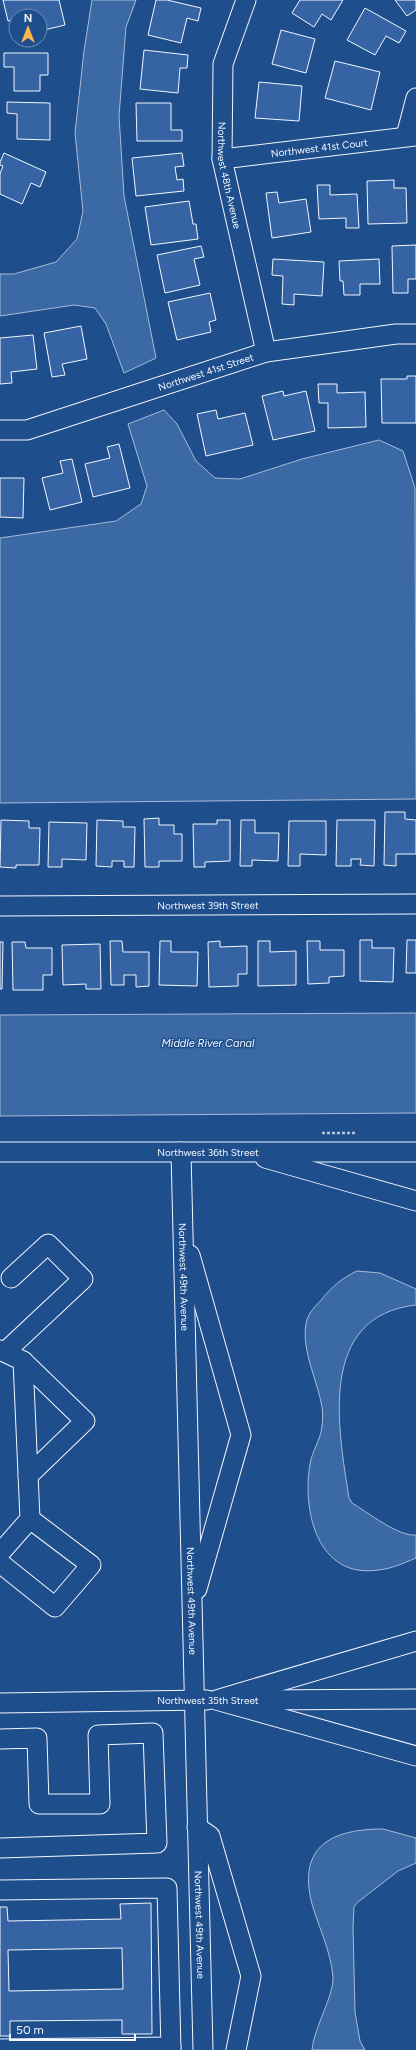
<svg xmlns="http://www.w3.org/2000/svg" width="416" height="2050" viewBox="0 0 416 2050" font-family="Figtree,sans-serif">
<rect width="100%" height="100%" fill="#1f4e8c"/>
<g fill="#3b69a3" stroke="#a8bbd7">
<path d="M92,0H136L126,27L119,116L124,196L156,358L124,373L106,324L95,308L74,305L0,316V274H14L56,262L77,239L83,211L75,133L84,51Z"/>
<path d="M164,410L177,424L196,461L215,478L240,479L302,459L379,440L403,451L415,488L416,799L0,803V538L116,521L141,504L147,486L128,424Z"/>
<path d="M416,1013V1113L0,1116V1015Z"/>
<path d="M357,1271L380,1273L416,1289V1305C317,1316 338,1428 349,1498L352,1503C367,1512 399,1537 416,1535V1558C404,1563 391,1569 378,1570C317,1579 302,1510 310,1464C312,1451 321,1439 322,1426C323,1419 323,1409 321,1402C316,1377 296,1337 310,1313C313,1308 318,1304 322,1299C332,1287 342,1278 357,1271Z"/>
<path d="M383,1829L416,1838V1863L398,1871L358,1902L354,1907L353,1927L355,2012L360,2041L365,2050H312C314,2027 334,1996 333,1977C331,1952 319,1928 312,1904C297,1846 332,1829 383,1829Z"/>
</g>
<g fill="#3563a3" stroke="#f2f6ff" fill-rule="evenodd">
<path d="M3,0H59L65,25L40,31V16H16V19L8,21Z"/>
<path d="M156,0H167L201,8L198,21L187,18L181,43L148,35Z"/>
<path d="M300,0H343L331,20L322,14L314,27L292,13Z"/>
<path d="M395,0H416V10L407,16Z"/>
<path d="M365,8L406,31L399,43L386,36L375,55L347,40Z"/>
<path d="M281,30L315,39L306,73L272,64Z"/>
<path d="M144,50L188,55L187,68H180L178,93L140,89Z"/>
<path d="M4,53H48V75H40V91H14V67H4Z"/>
<path d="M335,61L380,72L371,110L325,98Z"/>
<path d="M259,82L302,86L299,121L255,118Z"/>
<path d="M7,102L50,103V140L17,139V114L7,113Z"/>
<path d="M136,103H171V130H182V141H137Z"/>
<path d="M4,153L46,172L40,187L31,183L22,204L0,194V174L3,166L0,165V162Z"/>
<path d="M182,153L184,166L175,167L177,180L183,179L184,191L136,196L132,158Z"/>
<path d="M394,180V188H406L407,223L368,224L367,181Z"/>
<path d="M317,185H330V195L357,194L359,228H346V218L319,219Z"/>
<path d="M277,192L279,203L306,199L311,232L272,238L266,193Z"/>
<path d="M189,201L193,224H196L198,239L151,245L145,207Z"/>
<path d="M416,245V279H408V293H393L392,246Z"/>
<path d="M201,246L204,257L194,259L200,285L165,293L157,255Z"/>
<path d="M273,259L324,262L322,296L294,294V305L282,304L283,276L272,275Z"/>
<path d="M379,259L380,284H360V295H344L343,281H340L339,261Z"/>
<path d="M210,293L216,320L209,322L211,332L177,340L168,302Z"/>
<path d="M81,326L87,359L62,364L65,375L52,377L44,333Z"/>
<path d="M33,335L37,369L11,372L12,383L0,384V338Z"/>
<path d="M407,376H416V423H382L381,379H407Z"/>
<path d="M318,384H337V393L365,392L366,427L328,428V403H319Z"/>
<path d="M283,391L284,396L306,391L315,431L273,440L262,396Z"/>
<path d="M216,410L218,419L245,413L253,445L206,456L197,414Z"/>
<path d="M119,444L130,488L93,497L85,464L110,458L107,447Z"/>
<path d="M72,459L82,502L50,510L42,478L63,473L60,461Z"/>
<path d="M0,478H24L23,518L0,517Z"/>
<path d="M385,812H405V819L416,820V854H396V866L384,865Z"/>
<path d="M159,818V825H174V834H182V861H159V867H145L144,819Z"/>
<path d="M1,820L29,821V828H40L39,865H16V868L0,867Z"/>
<path d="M97,820L123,821V827H135L134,867H124V861H112V867L96,866Z"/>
<path d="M217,820H230V861L205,862V867H194L193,824H217Z"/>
<path d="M241,820H255V833H279L278,861L252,860V866H240Z"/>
<path d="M337,820H375L374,866L360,865L361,859H351V866H336Z"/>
<path d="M289,821H326V855L300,854V866H288Z"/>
<path d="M49,822L87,823L86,860L62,859V867H48Z"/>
<path d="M360,940H372V948H394L393,982L360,981Z"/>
<path d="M407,940H416V973H406Z"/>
<path d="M110,941H122L123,952H149V986L136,987V975H124V985H111Z"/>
<path d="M160,941H171V952H198L197,986L159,985Z"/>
<path d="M220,941V947L247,946V974H238V986L209,987L208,942Z"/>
<path d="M258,941H270V952L296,951V985L258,986Z"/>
<path d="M307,941H320V950H344V976L329,977V983L308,984Z"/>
<path d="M0,942H3L2,989H0Z"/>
<path d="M12,942H25L26,948H52V975H43V990H13Z"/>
<path d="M100,944L101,989H86V984L63,985L62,945Z"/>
<path d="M151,1903L152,2034H122V2020L10,2021V2036H0V1907H7L8,1921L121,1919L120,1904ZM122,1948L123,1989L9,1991L8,1950Z"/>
</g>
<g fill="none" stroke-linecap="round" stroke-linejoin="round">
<defs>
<g id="minor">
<path id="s1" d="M246,0L223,64L222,159L266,352"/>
<path d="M406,136L416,98"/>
<path id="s2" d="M222,159L416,136"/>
<path id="s3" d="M0,430H27L266,352L396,334H416"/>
<path id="s4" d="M0,906L416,904"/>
<path id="s5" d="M0,1152H416"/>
<path id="s6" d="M181,1152L203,2050"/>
<path d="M265,1158L416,1201"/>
<path d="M190,1255L241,1435L197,1589"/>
<path d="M0,1350L23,1361L30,1519L0,1553"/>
<path d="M5,1352L83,1279L48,1244L11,1278"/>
<path d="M23,1361L85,1421L28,1476"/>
<path d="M0,1563L55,1607L91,1565L30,1519"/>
<path d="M416,1641L216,1700L416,1756"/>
<path d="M239,1700L416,1699"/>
<path d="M0,1703L207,1700"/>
<path d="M0,1739L37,1738L39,1804H100L98,1735L153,1733L157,1843L0,1848"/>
<path d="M197,1827L210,1836L251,1976L236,2050"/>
<path d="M0,1890L167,1888L171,2050"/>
<path d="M0,2049L171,2047"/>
</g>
</defs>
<use href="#minor" stroke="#f2f6ff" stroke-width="21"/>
<path stroke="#b3c4dc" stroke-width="2.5" stroke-dasharray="3 2" stroke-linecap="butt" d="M322,1133H355"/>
<use href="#minor" stroke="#1f4e8c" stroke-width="19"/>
</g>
<g text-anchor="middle" stroke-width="3" stroke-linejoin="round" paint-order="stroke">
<g font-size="10" fill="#f2f6ff" stroke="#1f4e8c">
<text dy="4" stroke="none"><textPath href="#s2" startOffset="98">Northwest 41st Court</textPath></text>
<text dy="4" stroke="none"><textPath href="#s1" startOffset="180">Northwest 48th Avenue</textPath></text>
<text dy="4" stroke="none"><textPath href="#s3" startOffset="215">Northwest 41st Street</textPath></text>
<text dy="4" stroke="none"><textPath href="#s4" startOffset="208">Northwest 39th Street</textPath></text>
<text dy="4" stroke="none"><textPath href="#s5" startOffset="208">Northwest 36th Street</textPath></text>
<text dy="4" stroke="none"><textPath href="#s6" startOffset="125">Northwest 49th Avenue</textPath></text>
<text dy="4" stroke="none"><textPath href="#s6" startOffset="449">Northwest 49th Avenue</textPath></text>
<text x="208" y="1704">Northwest 35th Street</text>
<text dy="4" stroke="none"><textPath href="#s6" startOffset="773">Northwest 49th Avenue</textPath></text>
</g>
<g font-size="11" font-style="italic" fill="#f2f6ff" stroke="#1f4e8c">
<text x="208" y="1047">Middle River Canal</text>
</g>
</g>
<g transform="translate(28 28)"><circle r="19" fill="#1f4e8c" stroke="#7391ba"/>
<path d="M0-3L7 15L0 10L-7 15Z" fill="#ffb74d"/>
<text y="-6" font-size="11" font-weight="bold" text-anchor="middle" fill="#f2f6ff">N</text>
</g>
<path d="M10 2034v6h125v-6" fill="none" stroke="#f2f6ff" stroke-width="2"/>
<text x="16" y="2034" font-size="12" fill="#f2f6ff" stroke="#1f4e8c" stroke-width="3" paint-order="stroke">50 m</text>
</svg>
